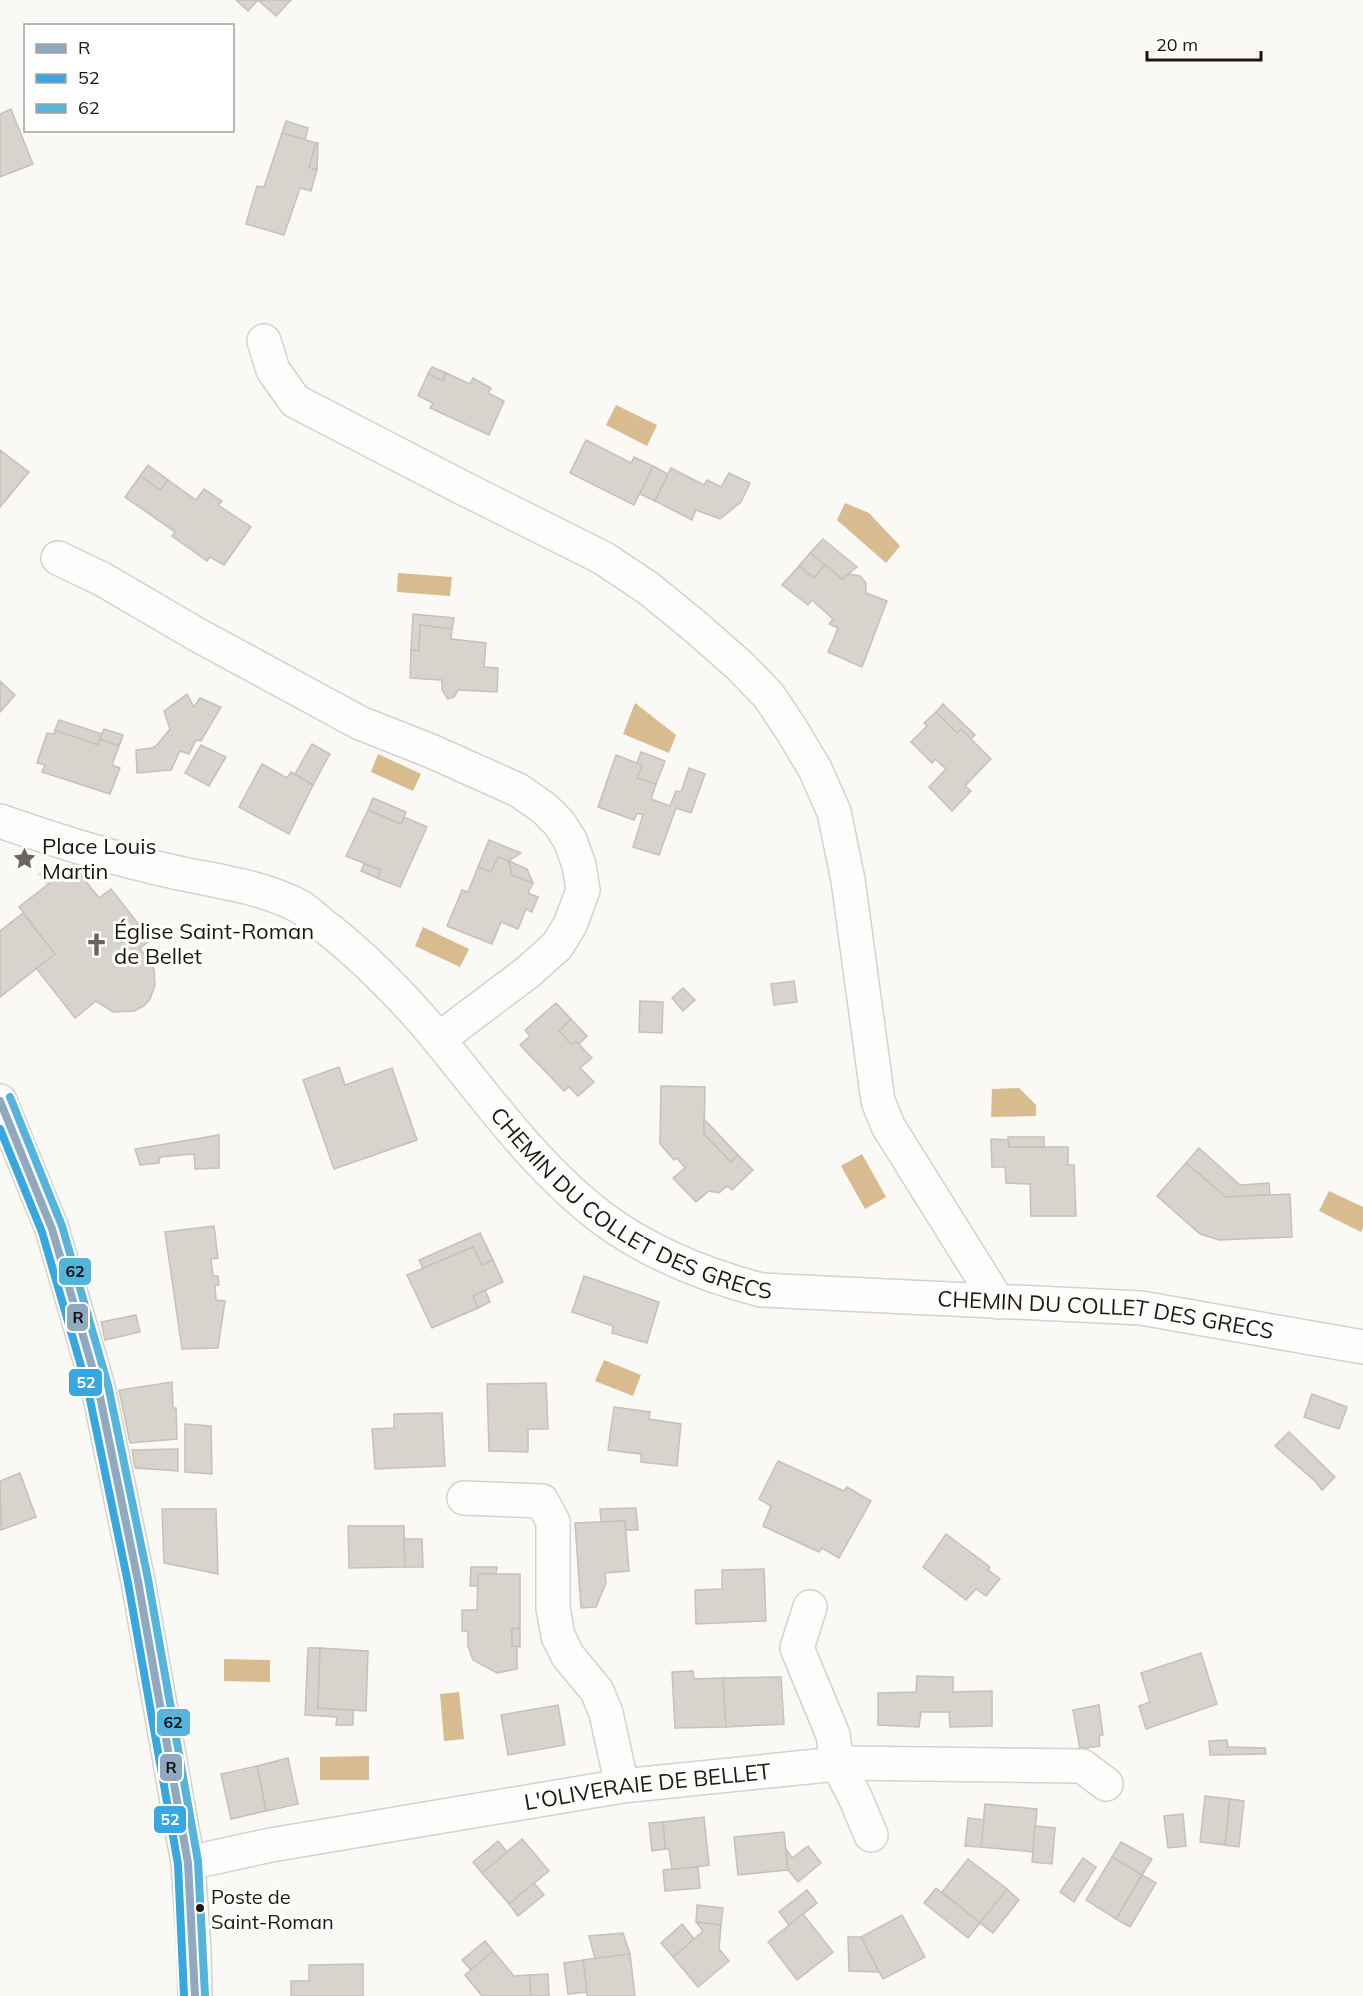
<svg xmlns="http://www.w3.org/2000/svg" width="1363" height="1996" viewBox="0 0 1363 1996" font-family="Mulish,sans-serif">
<rect width="100%" height="100%" fill="#fbf9f6"/>
<g fill="#d8bb8f">
<path d="M616,405L657,425L647,446L606,425Z"/>
<path d="M845,503L869,513L900,546L886,563L837,520Z"/>
<path d="M398,573L452,577L450,596L397,592Z"/>
<path d="M635,703L676,735L669,753L623,734Z"/>
<path d="M378,754L421,774L413,791L371,772Z"/>
<path d="M423,927L469,949L460,967L415,946Z"/>
<path d="M1019,1088L1036,1105V1116L991,1117L992,1089Z"/>
<path d="M862,1154L886,1197L865,1209L841,1166Z"/>
<path d="M1329,1191L1363,1207V1227L1361,1232L1319,1211Z"/>
<path d="M604,1360L641,1375L633,1396L595,1381Z"/>
<path d="M224,1659L270,1660V1682L224,1681Z"/>
<path d="M459,1692L464,1739L444,1741L440,1694Z"/>
<path d="M369,1756V1780H320V1757Z"/>
</g>
<g fill="#d8d4cd" stroke="#c5c1ba" stroke-width="1.5">
<path d="M236,0H291L276,16L258,0L248,11Z"/>
<path d="M11,109L33,164L0,177V114Z"/>
<path d="M286,121L308,128L305,140L282,133Z"/>
<path d="M282,133L316,143L309,167L317,170L311,191L300,188L284,235L246,224L257,186L264,187Z"/>
<path d="M316,143H318L317,170L309,167Z"/>
<path d="M432,367L446,373L443,381L428,374Z"/>
<path d="M446,373L470,384L473,378L491,388L488,393L504,401L489,435L430,408L433,403L418,396L428,374L443,381Z"/>
<path d="M586,440L631,463L634,457L653,466L634,505L570,473Z"/>
<path d="M0,450L29,472L0,507Z"/>
<path d="M148,465L168,480L160,490L140,476Z"/>
<path d="M653,466L668,474L655,501L640,494Z"/>
<path d="M671,468L704,485L707,480L721,487L729,473L750,483L741,502L720,519L696,510L692,520L655,501Z"/>
<path d="M140,476L160,490L168,480L196,500L204,489L222,501L218,505L251,527L224,565L210,557L207,561L172,536L175,532L125,497Z"/>
<path d="M823,539L857,567L842,579L810,553Z"/>
<path d="M810,553L825,565L814,578L799,566Z"/>
<path d="M825,565L842,579L849,574L860,576L866,583V593L887,601L862,667L828,652L838,628L829,624L833,619L812,600L808,605L782,585L799,566L814,578Z"/>
<path d="M413,614L454,618L452,629L420,625L419,651L411,650Z"/>
<path d="M420,625L452,629L451,639L486,643L484,667L498,668L497,692L458,690L454,697L448,699L442,690V680L410,678L411,650L419,651Z"/>
<path d="M0,681L15,695L0,712Z"/>
<path d="M187,694L194,707L200,698L221,707L201,741L196,740L189,754L180,751L171,770L137,773L136,750L152,748L156,746L170,729L164,711Z"/>
<path d="M943,704L975,735L971,739L961,729L957,733L936,712Z"/>
<path d="M936,712L957,733L961,729L991,759L965,786L971,791L952,811L929,787L946,769L935,759L932,763L911,742L927,726L924,723Z"/>
<path d="M59,720L102,734L98,745L55,730Z"/>
<path d="M104,729L123,735L119,746L100,739Z"/>
<path d="M55,730L98,745L100,739L119,746L112,765L120,768L110,794L42,772L45,765L37,763L47,733L54,734Z"/>
<path d="M312,744L330,754L313,785L295,774Z"/>
<path d="M201,745L226,757L209,786L185,773Z"/>
<path d="M641,752L665,761L656,784L637,778L642,765L637,763Z"/>
<path d="M616,755L642,765L637,778L656,784L651,799L670,806L676,791L681,792L689,768L705,774L691,813L676,808L659,855L633,847L643,815L637,813L634,820L598,807Z"/>
<path d="M262,764L287,778L291,772L313,785L289,834L239,807Z"/>
<path d="M373,798L406,812L401,824L368,810Z"/>
<path d="M368,810L401,824L404,817L427,827L400,887L377,878L381,870L346,856Z"/>
<path d="M489,840L521,853L509,861L498,857L491,872L478,867Z"/>
<path d="M498,857L509,861L512,875L533,883L528,893L538,897L532,912L526,909L518,929L501,922L492,944L447,926L462,890L468,892L478,867L491,872Z"/>
<path d="M509,861L527,869L533,883L512,875Z"/>
<path d="M364,864L381,870L377,878L361,871Z"/>
<path d="M73,865L99,898L111,889L151,940L140,948L154,969L155,985L150,999L144,1006L134,1011L113,1012L96,1001L75,1018L36,968L55,954L19,907Z"/>
<path d="M23,913L55,954L0,997V931Z"/>
<path d="M794,981L797,1002L774,1005L771,984Z"/>
<path d="M683,988L695,1000L683,1011L672,998Z"/>
<path d="M640,1001L663,1002L662,1033L639,1032Z"/>
<path d="M556,1003L571,1019L559,1031L572,1045L576,1041L592,1058L580,1068L594,1082L578,1096L569,1087L564,1091L520,1045L530,1036L525,1030Z"/>
<path d="M571,1019L587,1036L579,1044L576,1041L572,1045L559,1031Z"/>
<path d="M339,1067L345,1085L392,1068L417,1140L334,1169L303,1080Z"/>
<path d="M661,1086L705,1087L704,1134L731,1162L738,1155L753,1170L732,1190L727,1186L719,1193L709,1191L696,1202L673,1178L685,1168L677,1158L674,1160L660,1144Z"/>
<path d="M704,1119L738,1155L731,1162L704,1134Z"/>
<path d="M219,1135V1168L195,1169L194,1154L160,1157L159,1163L140,1165L135,1149Z"/>
<path d="M1008,1137H1044V1147H1009Z"/>
<path d="M991,1139L1008,1140L1009,1147H1068V1165H1074L1076,1216H1031L1030,1184L1006,1183L1005,1167H992Z"/>
<path d="M1199,1148L1240,1185L1269,1183L1270,1195L1226,1197L1186,1163Z"/>
<path d="M1186,1163L1226,1197L1290,1194L1292,1237L1219,1240L1200,1234L1157,1196Z"/>
<path d="M214,1226L218,1258L211,1259L213,1276H218L219,1285H215L216,1300L225,1301L218,1348L182,1349L165,1232Z"/>
<path d="M480,1233L493,1260L482,1265L473,1247L423,1268L419,1260Z"/>
<path d="M473,1247L482,1265L493,1260L503,1282L473,1296L478,1308L432,1328L407,1275Z"/>
<path d="M584,1276L659,1302L647,1343L612,1333L613,1326L572,1312Z"/>
<path d="M485,1290L490,1302L478,1308L473,1296Z"/>
<path d="M136,1315L140,1332L105,1340L101,1322Z"/>
<path d="M172,1382L173,1408H176L177,1439L130,1443L119,1390Z"/>
<path d="M546,1383L548,1429H528V1452L489,1451L487,1384Z"/>
<path d="M1312,1394L1347,1407L1339,1429L1304,1417Z"/>
<path d="M614,1407L650,1412L649,1419L681,1424L677,1466L641,1462V1454L608,1450Z"/>
<path d="M442,1413L445,1466L375,1469L372,1429L394,1428V1414Z"/>
<path d="M185,1424L211,1426L212,1474L185,1472Z"/>
<path d="M1289,1432L1335,1477L1322,1490L1316,1482L1275,1446Z"/>
<path d="M178,1449V1471L135,1468L132,1450Z"/>
<path d="M778,1461L844,1491L847,1487L871,1501L839,1558L822,1548L819,1552L763,1526L771,1506L759,1499Z"/>
<path d="M20,1473L36,1517L1,1530L0,1481Z"/>
<path d="M636,1508L638,1530H625V1521L601,1522L600,1509Z"/>
<path d="M162,1509H216L218,1574L164,1563Z"/>
<path d="M625,1521L629,1571L605,1573L606,1583L596,1607L581,1608L575,1523Z"/>
<path d="M348,1526H404L405,1567L349,1568Z"/>
<path d="M946,1534L990,1567L988,1570L1000,1579L986,1596L976,1589L966,1600L923,1567Z"/>
<path d="M404,1539H422L423,1567H405Z"/>
<path d="M471,1567H497L496,1574H478V1586H470Z"/>
<path d="M764,1569L766,1621L696,1624L695,1590L722,1589V1570Z"/>
<path d="M478,1574H520V1628L512,1629V1646H517V1669L497,1673L473,1660L468,1646V1631H462V1610H477Z"/>
<path d="M520,1628V1647L512,1646V1629Z"/>
<path d="M308,1648H320L318,1708L353,1710V1725H336L337,1717L305,1715Z"/>
<path d="M320,1648L368,1651L366,1711L318,1708Z"/>
<path d="M1201,1653L1217,1704L1146,1729L1139,1706L1150,1702L1141,1673Z"/>
<path d="M693,1671L694,1679L723,1678L726,1727L675,1728L672,1672Z"/>
<path d="M917,1676L953,1677V1692L992,1691V1726L950,1727L949,1712H921L919,1727L878,1725V1693L916,1692Z"/>
<path d="M781,1677L784,1724L726,1727L723,1678Z"/>
<path d="M558,1705L565,1745L508,1755L501,1715Z"/>
<path d="M1099,1705L1103,1735L1099,1736L1100,1746L1080,1749L1073,1710Z"/>
<path d="M1227,1740L1228,1747L1265,1748L1266,1754L1210,1755L1209,1741Z"/>
<path d="M288,1758L298,1804L266,1811L257,1766Z"/>
<path d="M257,1766L266,1811L231,1819L221,1774Z"/>
<path d="M1205,1796L1230,1799L1225,1845L1200,1842Z"/>
<path d="M1230,1799L1244,1801L1239,1847L1225,1845Z"/>
<path d="M985,1804L1037,1809L1033,1852L981,1847Z"/>
<path d="M1183,1814L1186,1846L1168,1848L1164,1816Z"/>
<path d="M704,1817L709,1865L672,1870L669,1849H665L663,1822Z"/>
<path d="M968,1818L984,1820L981,1847L965,1846Z"/>
<path d="M663,1822L665,1849L652,1851L649,1823Z"/>
<path d="M1035,1826L1055,1828L1052,1864L1032,1862Z"/>
<path d="M784,1832L788,1870L738,1875L734,1837Z"/>
<path d="M522,1839L549,1871L509,1904L482,1873Z"/>
<path d="M498,1841L507,1852L482,1873L473,1862Z"/>
<path d="M1121,1842L1152,1859L1142,1875L1112,1857Z"/>
<path d="M808,1846L821,1863L798,1882L788,1870L786,1849L792,1858Z"/>
<path d="M1112,1857L1142,1875L1116,1919L1086,1900Z"/>
<path d="M1083,1858L1096,1867L1074,1902L1060,1892Z"/>
<path d="M968,1859L1007,1889L980,1923L942,1892Z"/>
<path d="M698,1867L700,1888L665,1891L663,1870Z"/>
<path d="M1142,1875L1156,1883L1130,1927L1116,1919Z"/>
<path d="M534,1883L544,1895L518,1916L509,1904Z"/>
<path d="M936,1888L980,1923L968,1938L924,1903Z"/>
<path d="M1007,1889L1019,1900L993,1933L980,1923Z"/>
<path d="M807,1890L817,1903L789,1925L779,1912Z"/>
<path d="M697,1905L723,1908L721,1925L696,1922Z"/>
<path d="M803,1914L833,1952L797,1980L768,1942Z"/>
<path d="M902,1915L925,1957L883,1979L861,1937Z"/>
<path d="M696,1922L721,1925L719,1949L729,1961L698,1987L673,1957L703,1931Z"/>
<path d="M682,1924L694,1939L673,1957L661,1943Z"/>
<path d="M623,1933L630,1954L595,1959L589,1936Z"/>
<path d="M848,1937H861L879,1972L849,1971Z"/>
<path d="M485,1941L493,1951L471,1970L462,1960Z"/>
<path d="M493,1951L514,1976L530,1975L531,1996H482L465,1975Z"/>
<path d="M630,1954L635,1996H587L583,1960Z"/>
<path d="M583,1960L587,1992L568,1994L564,1963Z"/>
<path d="M363,1964V1996H291V1981H309V1965Z"/>
<path d="M548,1974L549,1996H531L530,1975Z"/>
</g>
<g fill="none" stroke-linecap="round" stroke-linejoin="round">
<defs>
<g id="street">
<path d="M264,341L273,370L295,401L461,487L603,558L648,588L697,628L740,666L769,696L791,729L815,769L834,812L848,880L878,1101L888,1126L998,1302"/>
<path d="M58,558L102,579L196,634L360,723L431,751L518,790L544,808L559,823L570,840L579,865L583,890L570,925L557,946L528,972L439,1039"/>
<path id="s1" d="M0,821C57,841 115,859 174,872C215,881 260,886 299,906C309,912 318,922 328,929C361,955 390,984 418,1015C477,1083 529,1163 602,1218C649,1253 704,1275 761,1290L1141,1308L1363,1347"/>
<path d="M464,1498L542,1501L553,1522V1608L558,1636L568,1656L597,1691L606,1713L622,1786"/>
<path d="M810,1607L797,1648L833,1735L837,1763L855,1797L871,1835"/>
<path id="s2" d="M188,1863L271,1845L622,1786L847,1763L1082,1766L1106,1784"/>
</g>
<path id="secondary" d="M0,1101L52,1229L98,1387L138,1581L188,1863L194,1951L195,1996"/>
</defs>
<use href="#street" stroke="#d6d1c9" stroke-width="36"/>
<use href="#secondary" stroke="#d6d1c9" stroke-width="36"/>
<path stroke="#e4e4e2" stroke-width="4" stroke-dasharray="4.5 4.5" stroke-linecap="butt" d="M39,873L48,884"/>
<use href="#street" stroke="#fefefe" stroke-width="33"/>
<use href="#secondary" stroke="#fefefe" stroke-width="33"/>
<defs>
<path id="bus-1" d="M0,1101L52,1229L98,1387L138,1581L188,1863L195,1996"/>
<path id="bus-2" d="M0,1129L42,1232L88,1390L128,1583L178,1864L184,1996"/>
<path id="bus-3" d="M10,1097L62,1226L108,1385L148,1579L198,1861L205,1996"/>
</defs>
<use href="#bus-1" stroke="#fff" stroke-width="12"/>
<use href="#bus-2" stroke="#fff" stroke-width="12"/>
<use href="#bus-3" stroke="#fff" stroke-width="12"/>
<use href="#bus-1" stroke="#90a9c0" stroke-width="8"/>
<use href="#bus-2" stroke="#36a8df" stroke-width="8"/>
<use href="#bus-3" stroke="#55b4db" stroke-width="8"/>
</g>
<defs>
<symbol id="sight-bare" viewBox="-9 -9 18 18"><path d="M0-6L1.8-2.2L6-1.7L2.9 1.2L3.7 5.4L0 3.3L-3.7 5.4L-2.9 1.2L-6-1.7L-1.8-2.2Z" fill="#6b665d" stroke="#fff" stroke-width="2.5" paint-order="stroke"/></symbol>
<symbol id="church-bare" viewBox="-9 -9 18 18"><path d="M-1.2-6h2.4v3.5h3.3v2.4h-3.3V6h-2.4V-.1h-3.3v-2.4h3.3Z" fill="#6b665d" stroke="#fff" stroke-width="2.5" paint-order="stroke"/></symbol>
</defs>
<g fill-rule="evenodd">
<use href="#sight-bare" x="8" y="842" width="33" height="33"/>
<use href="#church-bare" x="80" y="928" width="33" height="33"/>
</g>
<circle fill="#1e170b" stroke="#fff" stroke-width="2" cx="200" cy="1908" r="5"/>
<g text-anchor="middle" stroke-width="6" stroke-linejoin="round" paint-order="stroke">
<g font-size="20" fill="#1e170b" stroke="#fff" text-anchor="start">
<text x="211" y="1904">Poste de<tspan x="211" dy="25">Saint-Roman</tspan></text>
</g>
<g font-size="22" fill="#1e170b" stroke="#fff" text-anchor="start">
<text x="42" y="854">Place Louis<tspan x="42" dy="25">Martin</tspan></text>
<text x="114" y="939">Église Saint-Roman<tspan x="114" dy="25">de Bellet</tspan></text>
</g>
<g font-size="22" fill="#1e170b" stroke="#fff">
<text dy="8" stroke="none"><textPath href="#s1" startOffset="765">CHEMIN DU COLLET DES GRECS</textPath></text>
<text dy="8" stroke="none"><textPath href="#s1" startOffset="1269">CHEMIN DU COLLET DES GRECS</textPath></text>
<text dy="8" stroke="none"><textPath href="#s2" startOffset="466">L'OLIVERAIE DE BELLET</textPath></text>
</g>
</g>
<g stroke="#fff" stroke-width="2">
<rect x="58" y="1257" width="34" height="29" rx="6" fill="#55b4db"/>
<rect x="66" y="1303" width="23" height="29" rx="6" fill="#90a9c0"/>
<rect x="68" y="1368" width="35" height="29" rx="6" fill="#36a8df"/>
<rect x="156" y="1708" width="35" height="29" rx="6" fill="#55b4db"/>
<rect x="159" y="1753" width="24" height="29" rx="6" fill="#90a9c0"/>
<rect x="153" y="1805" width="34" height="29" rx="6" fill="#36a8df"/>
</g>
<g font-size="16" text-anchor="middle" font-weight="bold" fill="#fff">
<text x="86" y="1388">52</text>
<text x="170" y="1825">52</text>
</g>
<g font-size="16" text-anchor="middle" font-weight="bold" fill="#111">
<text x="75" y="1277">62</text>
<text x="78" y="1323">R</text>
<text x="173" y="1728">62</text>
<text x="171" y="1773">R</text>
</g>
<rect x="24" y="24" width="210" height="108" fill="#ffffff" stroke="#a5a29d" stroke-width="1.5"/>
<rect x="36" y="44" width="30" height="9" fill="#90a9c0" stroke="#a5a29d" stroke-width="1.5"/>
<text x="78" y="54" font-size="18" fill="#1e170b">R</text>
<rect x="36" y="74" width="30" height="9" fill="#36a8df" stroke="#a5a29d" stroke-width="1.5"/>
<text x="78" y="84" font-size="18" fill="#1e170b">52</text>
<rect x="36" y="104" width="30" height="9" fill="#55b4db" stroke="#a5a29d" stroke-width="1.5"/>
<text x="78" y="114" font-size="18" fill="#1e170b">62</text>
<path d="M1147 51v9h114v-9" fill="none" stroke="#1e170b" stroke-width="3"/>
<text x="1156" y="51" font-size="18" fill="#1e170b" stroke="#ffffff" stroke-width="4.5" paint-order="stroke">20 m</text>
</svg>
